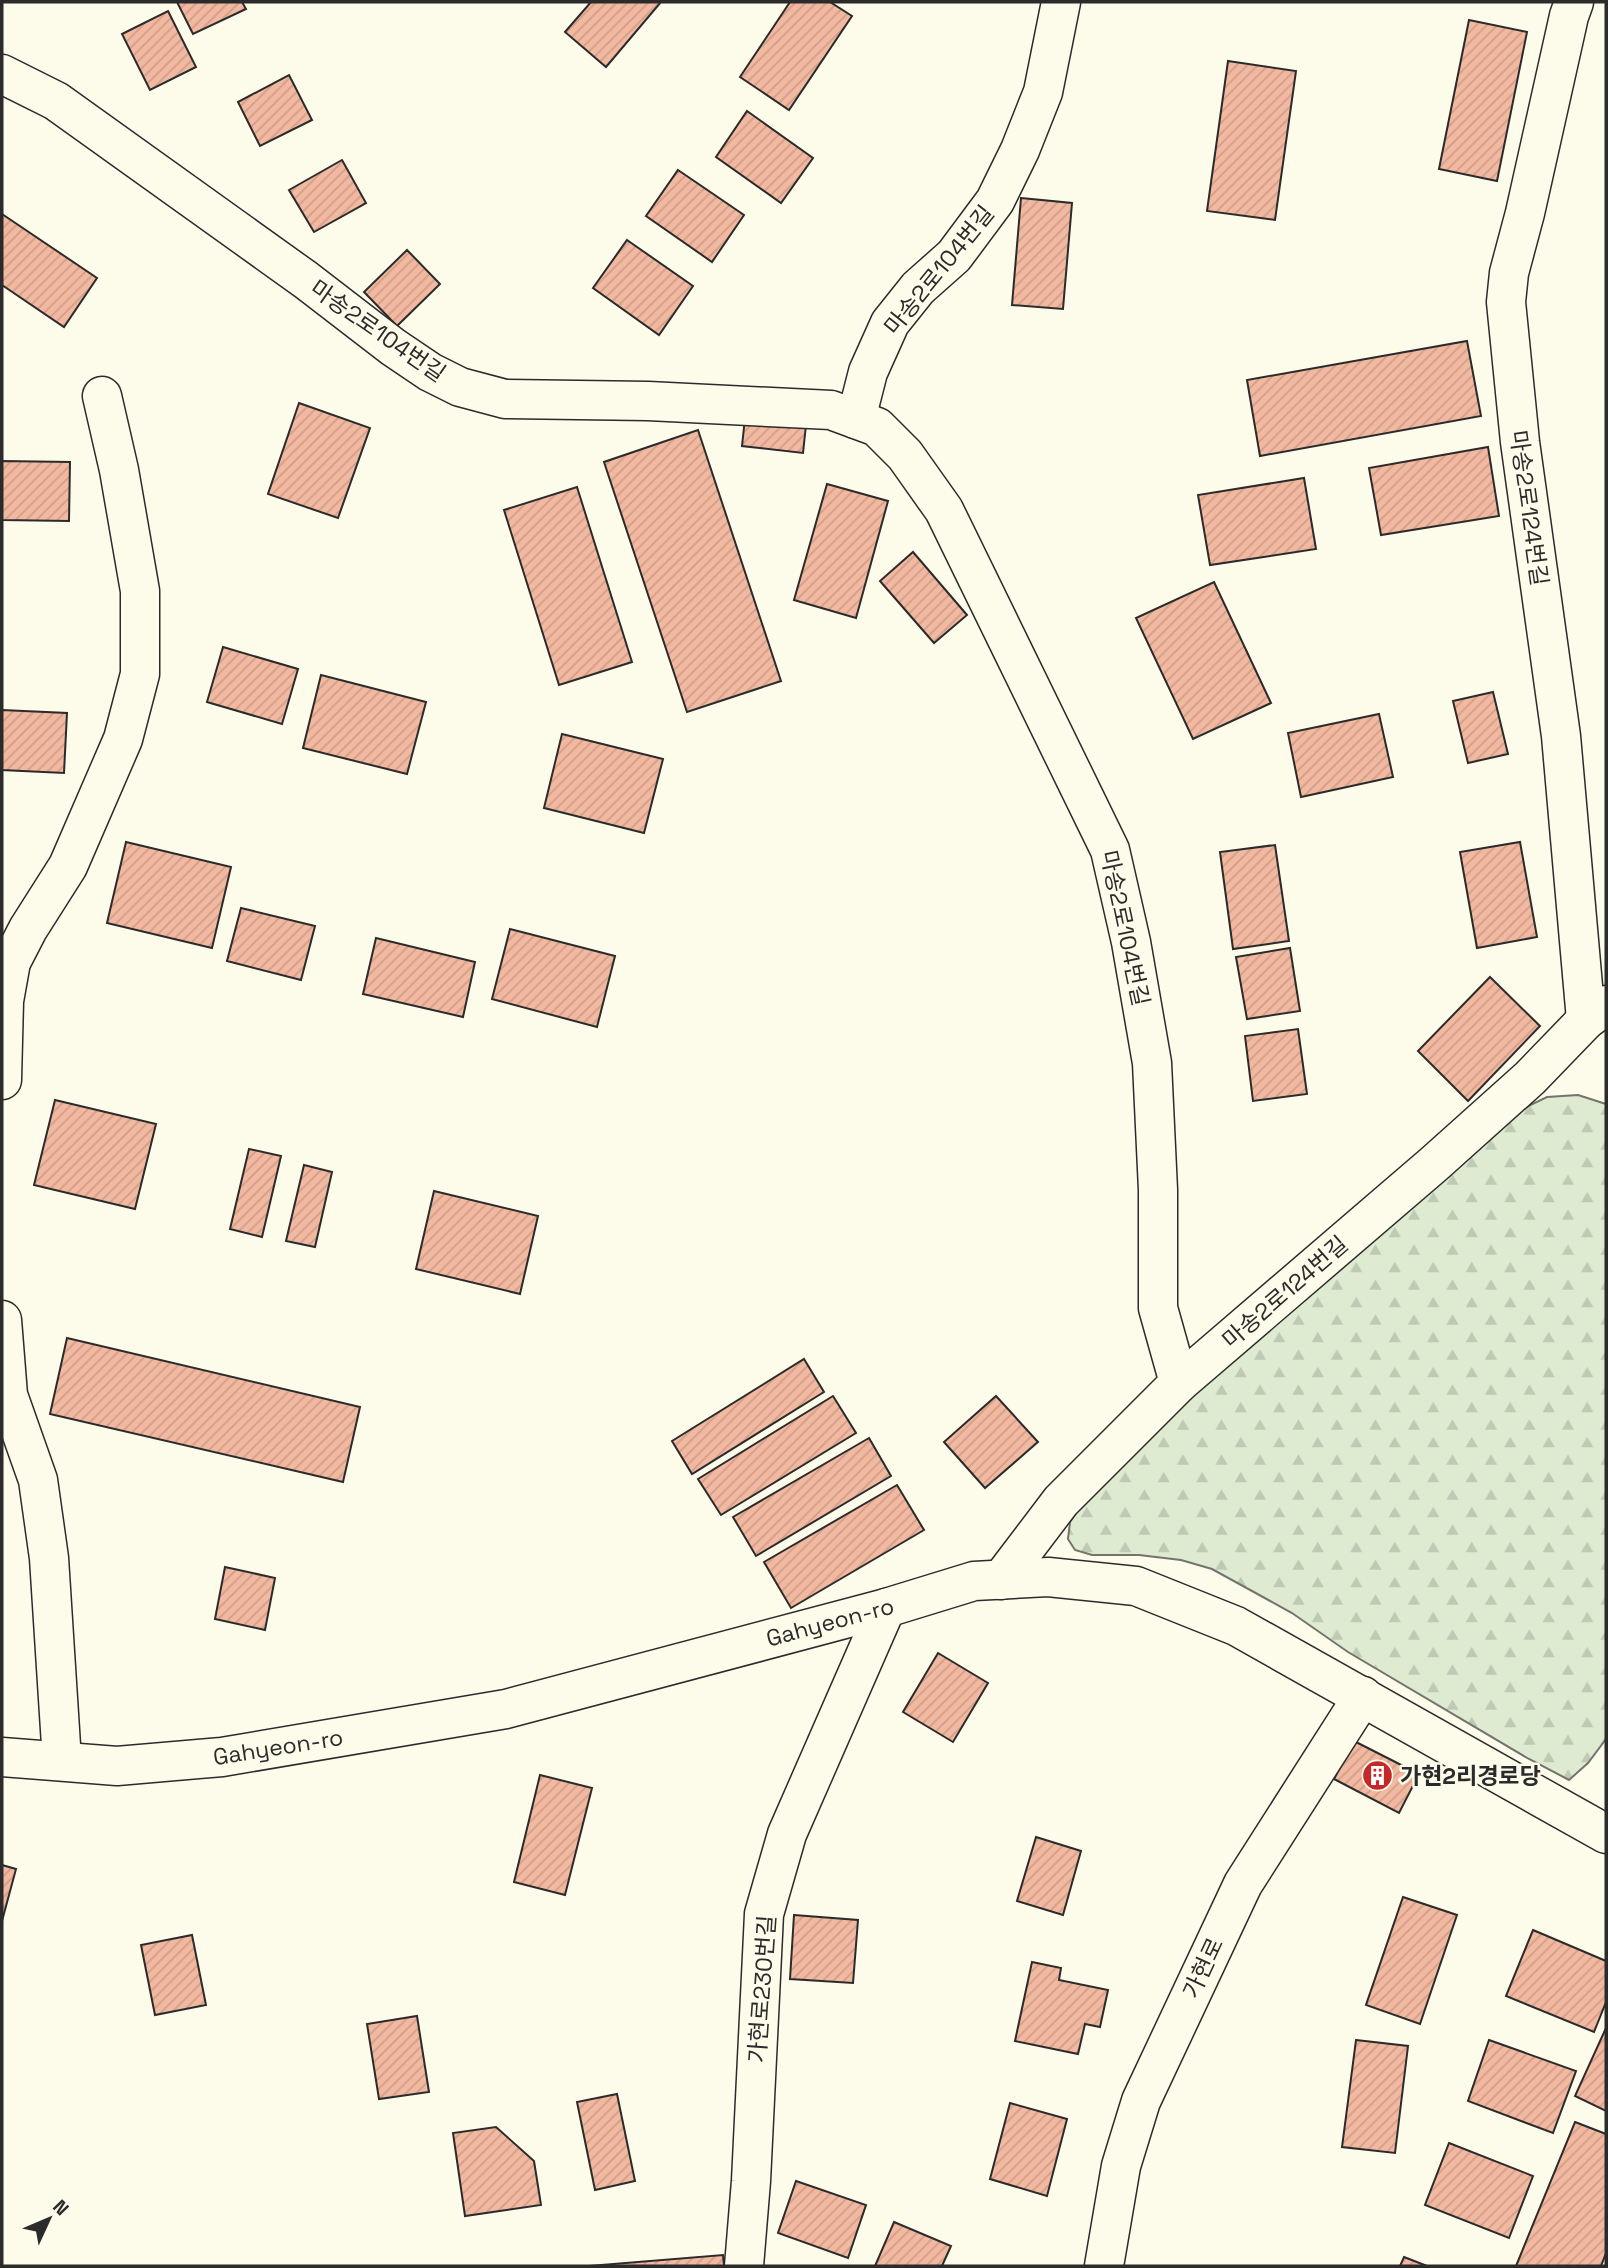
<svg xmlns="http://www.w3.org/2000/svg" width="1608" height="2268" viewBox="0 0 1608 2268" font-family="'Space Grotesk','Noto Sans KR',sans-serif">
<defs>
<pattern id="forest-firs" width="22" height="20" patternUnits="userSpaceOnUse" patternTransform="scale(1.75)"><rect width="22" height="20" fill="#deebd1"/><path d="M5 1l3.5 6h-7zM16 11l3.5 6h-7z" fill="#bfcab4"/></pattern>
<pattern id="building-hatch" width="6" height="6" patternUnits="userSpaceOnUse" patternTransform="scale(1.75)"><rect width="6" height="6" fill="#f2b8a0"/><path d="M-1 1l2-2M0 6l6-6M5 7l2-2" fill="none" stroke="#d09e8a"/></pattern>
</defs>
<rect width="100%" height="100%" fill="#fdfbea"/>
<path fill="url(#forest-firs)" stroke="#74746e" stroke-width="2" d="M1578,1095L1606,1104V1739L1588,1763L1569,1780L1529,1759L1348,1652L1292,1613L1212,1569L1181,1560L1139,1555H1092L1075,1550L1068,1539L1070,1522L1084,1500L1186,1398L1524,1108L1547,1097Z"/>
<g fill="url(#building-hatch)" stroke="#2b2b2b" stroke-width="2">
<path d="M177,2H242L246,9L193,34Z"/>
<path d="M591,2H661L606,67L565,32Z"/>
<path d="M790,2H830L852,16L789,110L740,77Z"/>
<path d="M168,11L196,67L150,90L122,34Z"/>
<path d="M1469,20L1527,32L1497,181L1439,169Z"/>
<path d="M1228,61L1296,71L1275,220L1207,211Z"/>
<path d="M289,75L312,120L260,146L238,102Z"/>
<path d="M747,111L813,158L781,203L716,157Z"/>
<path d="M342,160L366,203L314,232L289,190Z"/>
<path d="M678,170L744,215L712,262L646,216Z"/>
<path d="M1021,198L1072,203L1063,309L1012,305Z"/>
<path d="M2,214L97,278L64,327L2,285Z"/>
<path d="M627,240L693,286L659,335L593,288Z"/>
<path d="M407,250L440,284L397,326L364,292Z"/>
<path d="M1467,341L1481,416L1260,456L1247,380Z"/>
<path d="M299,403L370,428L338,518L268,494Z"/>
<path d="M745,418L806,425L803,453L742,446Z"/>
<path d="M698,430L781,681L687,712L604,462Z"/>
<path d="M1488,447L1499,516L1381,535L1369,468Z"/>
<path d="M2,461L70,462L69,521L2,520Z"/>
<path d="M1304,478L1316,549L1210,565L1198,495Z"/>
<path d="M827,484L888,501L856,618L794,600Z"/>
<path d="M577,487L632,662L559,685L504,510Z"/>
<path d="M913,552L967,615L934,643L880,581Z"/>
<path d="M1214,582L1271,703L1193,739L1136,618Z"/>
<path d="M223,647L298,669L282,724L207,702Z"/>
<path d="M321,675L426,702L407,774L303,748Z"/>
<path d="M1493,692L1508,754L1468,763L1453,701Z"/>
<path d="M2,710L67,713L64,773L2,770Z"/>
<path d="M1379,714L1393,777L1301,797L1288,733Z"/>
<path d="M562,734L663,759L644,833L544,808Z"/>
<path d="M126,842L231,867L212,948L107,923Z"/>
<path d="M1520,842L1537,937L1477,948L1460,852Z"/>
<path d="M1275,845L1289,941L1233,949L1220,852Z"/>
<path d="M241,908L315,926L301,980L227,961Z"/>
<path d="M510,929L615,956L597,1027L492,999Z"/>
<path d="M376,938L475,962L463,1017L363,994Z"/>
<path d="M1290,948L1300,1011L1247,1019L1236,957Z"/>
<path d="M1490,977L1540,1026L1468,1101L1418,1051Z"/>
<path d="M1298,1029L1307,1094L1253,1101L1245,1036Z"/>
<path d="M55,1100L156,1124L135,1209L34,1185Z"/>
<path d="M249,1149L281,1156L262,1237L230,1229Z"/>
<path d="M304,1165L332,1172L315,1247L286,1241Z"/>
<path d="M434,1191L538,1216L520,1294L416,1269Z"/>
<path d="M67,1338L360,1407L343,1482L50,1414Z"/>
<path d="M804,1359L824,1392L692,1474L672,1441Z"/>
<path d="M833,1396L856,1433L721,1515L698,1479Z"/>
<path d="M996,1396L1038,1442L985,1488L944,1442Z"/>
<path d="M869,1438L891,1476L756,1556L733,1517Z"/>
<path d="M897,1485L924,1530L791,1608L764,1562Z"/>
<path d="M225,1567L275,1578L265,1630L215,1619Z"/>
<path d="M938,1653L988,1683L953,1742L903,1712Z"/>
<path d="M1354,1741L1419,1774L1399,1813L1334,1779Z"/>
<path d="M540,1775L592,1788L565,1895L514,1882Z"/>
<path d="M1036,1837L1081,1851L1063,1915L1017,1901Z"/>
<path d="M2,1865L16,1869L2,1921Z"/>
<path d="M1403,1897L1457,1915L1420,2024L1366,2005Z"/>
<path d="M794,1915L858,1920L853,1983L790,1979Z"/>
<path d="M1533,1930L1606,1961V2002L1594,2032L1506,1996Z"/>
<path d="M192,1935L206,2005L155,2015L141,1945Z"/>
<path d="M1032,1962L1061,1968L1059,1980L1108,1990L1100,2027L1085,2024L1078,2054L1015,2041Z"/>
<path d="M417,2016L429,2092L379,2099L367,2024Z"/>
<path d="M1606,2028V2111L1575,2096Z"/>
<path d="M1356,2040L1408,2046L1395,2153L1342,2147Z"/>
<path d="M1489,2040L1576,2071L1553,2133L1468,2101Z"/>
<path d="M617,2094L635,2181L595,2190L577,2102Z"/>
<path d="M1010,2103L1067,2119L1047,2196L990,2179Z"/>
<path d="M1575,2122L1606,2134V2253L1601,2266H1516Z"/>
<path d="M496,2127L534,2161L541,2205L465,2216L453,2133Z"/>
<path d="M1449,2143L1533,2176L1509,2238L1425,2205Z"/>
<path d="M796,2181L866,2205L848,2258L778,2233Z"/>
<path d="M894,2222L951,2246L942,2266H875Z"/>
<path d="M723,2255L724,2266H589Z"/>
<path d="M1404,2257L1427,2266H1400Z"/>
</g>
<g fill="none" stroke-linecap="round" stroke-linejoin="round">
<defs>
<g id="minor">
<path d="M1574,2L1569,16L1525,213L1509,273L1506,302L1520,442L1561,736L1586,1020"/>
<path d="M2,74L56,101L306,280L393,347L430,372L460,387L505,399L648,401L831,410L877,427L905,455L944,510L1110,850L1131,942L1152,1063L1158,1190V1308L1179,1383"/>
<path d="M856,419L868,372L890,323L918,288L954,256L995,201L1020,150L1043,92L1061,2"/>
<path d="M2,1080L4,1001L11,962L28,929L68,866L123,739L140,674V591L119,470L102,396"/>
<path d="M2,1320L8,1395L38,1480L49,1558L62,1761"/>
<path d="M1001,1580L1061,1501L1179,1383L1434,1164L1530,1078L1586,1020L1606,1005"/>
<path d="M2,1757L117,1766L222,1757L506,1709L886,1608L974,1581L1048,1577L1136,1586L1236,1626L1606,1834"/>
<path d="M744,2266L751,2181L764,1914L787,1834L886,1608"/>
<path d="M1104,2266L1121,2166L1141,2101L1243,1884L1363,1696"/>
</g>
</defs>
<use href="#minor" stroke="#2b2b2b" stroke-width="41"/>
<use href="#minor" stroke="#fdfbea" stroke-width="38"/>
</g>
<defs>
<symbol id="building-disc" viewBox="-11 -11 22 22"><circle r="9.5" fill="#c62828" stroke="#fdfbea"/><path d="M-4-6H4V6H1V3H-1V6H-4ZM-2.5-4.3h1.7v1.8h-1.7ZM.8-4.3h1.7v1.8H.8ZM-2.5-1h1.7V.8h-1.7ZM.8-1h1.7V.8H.8Z" fill="#fff"/></symbol>
</defs>
<g fill-rule="evenodd">
<use href="#building-disc" x="1360" y="1758" width="35" height="35"/>
</g>
<g text-anchor="middle" stroke-width="5" stroke-linejoin="round" paint-order="stroke">
<g font-size="23" fill="#2b2b2b" stroke="#fdfbea">
<text transform="translate(939 270) rotate(-51)" y="8">마송2로104번길</text>
<text transform="translate(378 331) rotate(35)" y="8">마송2로104번길</text>
<text transform="translate(1529 508) rotate(82)" y="8">마송2로124번길</text>
<text transform="translate(1125 928) rotate(78)" y="8">마송2로104번길</text>
<text transform="translate(1285 1292) rotate(-41)" y="8">마송2로124번길</text>
<text transform="translate(830 1622) rotate(-15)" y="8">Gahyeon-ro</text>
<text transform="translate(278 1747) rotate(-9)" y="8">Gahyeon-ro</text>
<text transform="translate(1203 1968) rotate(-65)" y="8">가현로</text>
<text transform="translate(762 1989) rotate(-86)" y="8">가현로230번길</text>
</g>
<g font-size="23" font-weight="bold" fill="#2b2b2b" stroke="#fdfbea" text-anchor="start">
<text x="1400" y="1784">가현2리경로당</text>
</g>
</g>
<rect width="1608" height="2268" fill="none" stroke="#2b2b2b" stroke-width="7"/>
<g transform="translate(49 2219) rotate(46)" stroke="#fdfbea" stroke-width="5" paint-order="stroke">
<path d="M0-5L12 26L0 18L-12 26Z" fill="#2b2b2b"/>
<text y="-10" font-size="19" font-weight="bold" text-anchor="middle" fill="#2b2b2b">N</text>
</g>
</svg>
